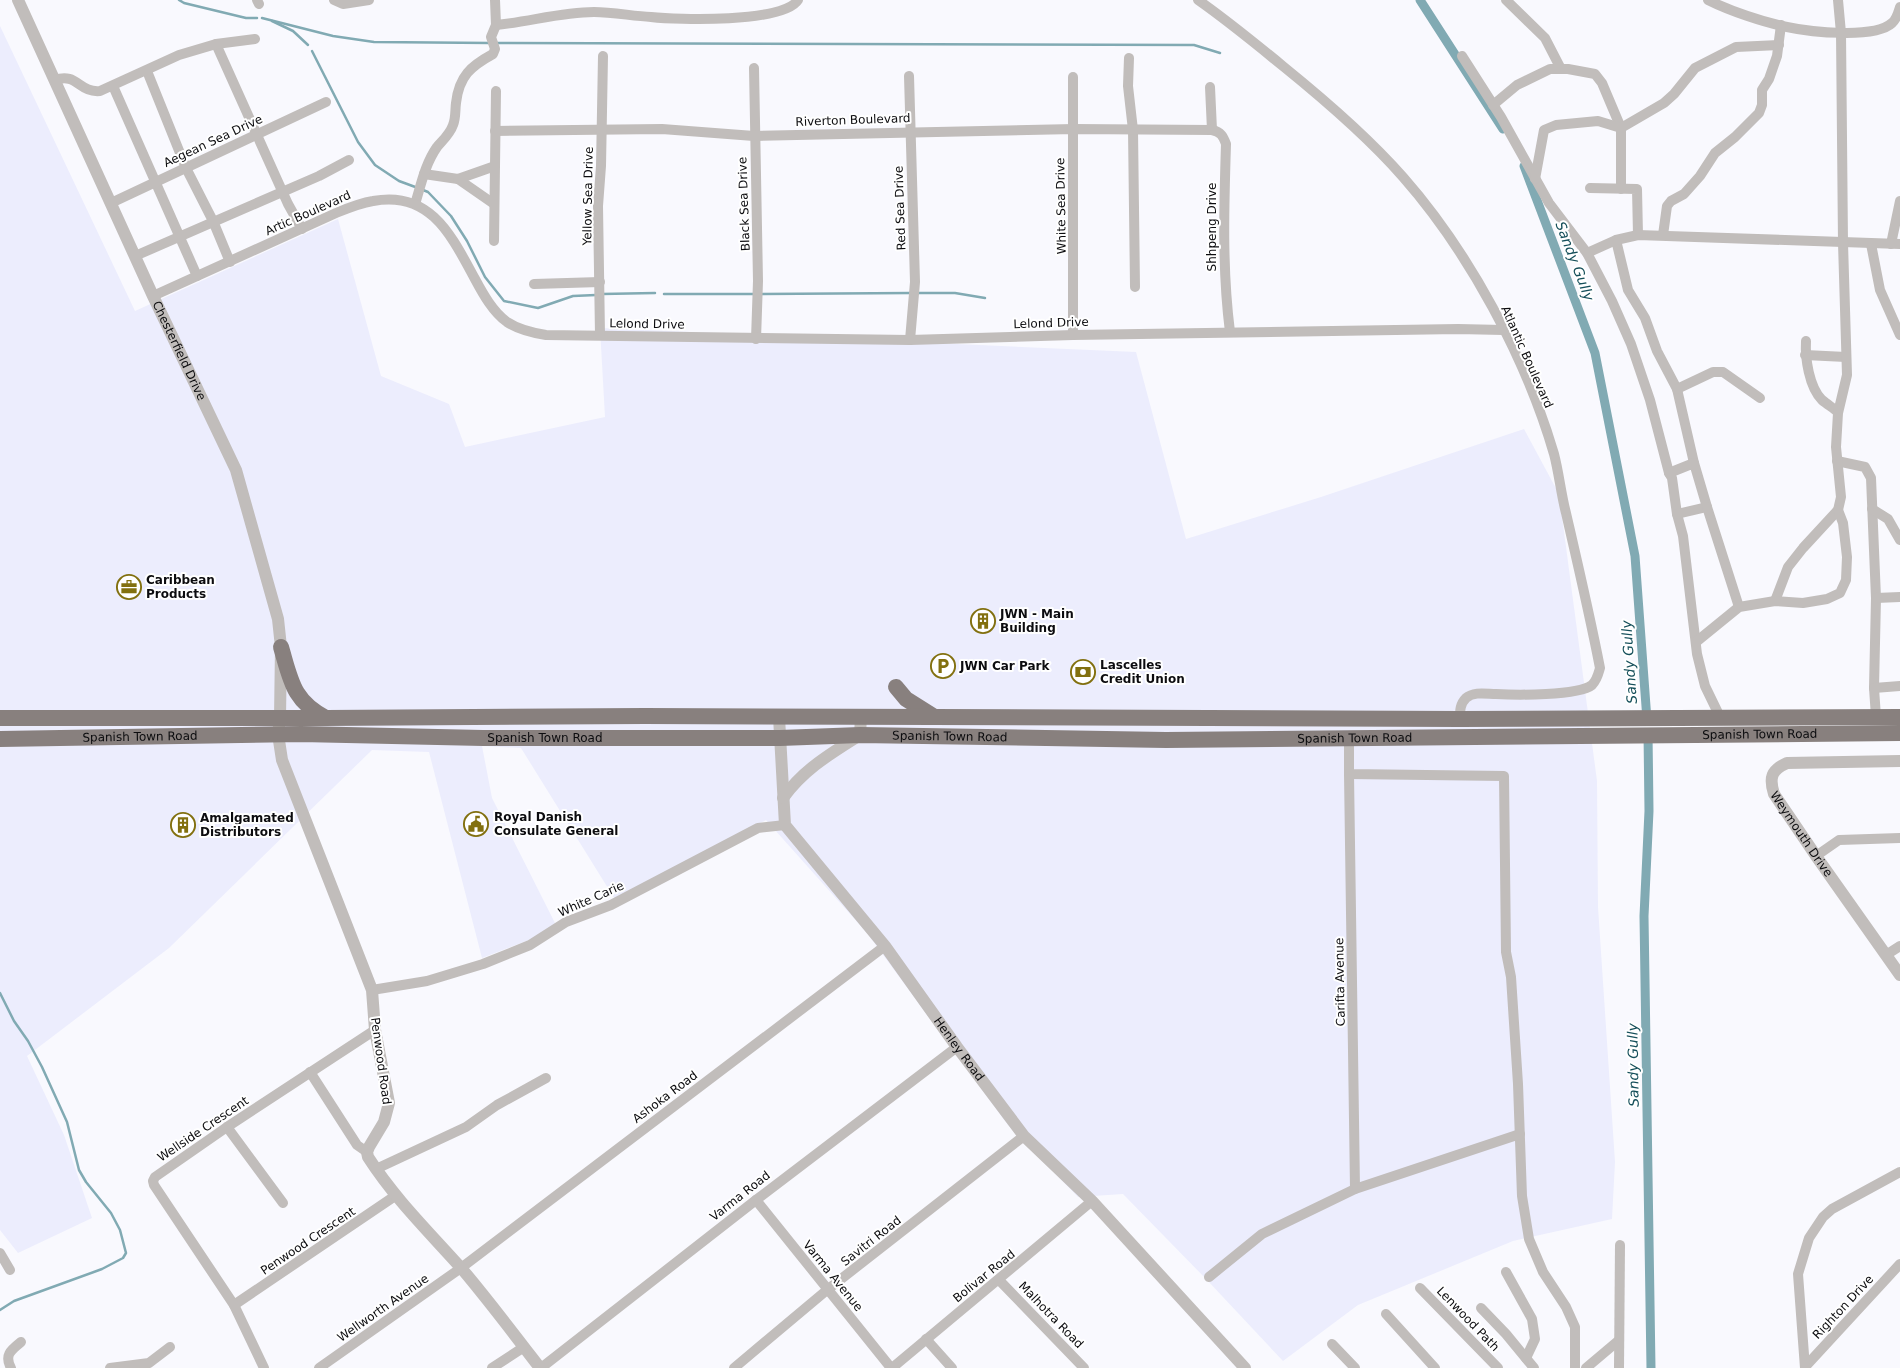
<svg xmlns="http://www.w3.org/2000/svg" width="1900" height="1368" viewBox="0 0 1900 1368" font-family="'DejaVu Sans',sans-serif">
<rect width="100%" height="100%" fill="#f9f9fe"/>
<path fill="#ecedfd" d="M0,26L135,311L338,219L381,376L449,404L465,447L605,417L600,328L1136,352L1186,539L1321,497L1524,429L1559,494L1597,781L1598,907L1615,1162L1612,1219L1513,1241L1358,1305L1283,1361L1207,1280L1123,1194L1078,1197L1008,1125L867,933L766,820L616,901L521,748L482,746L492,798L558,929L482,958L429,752L372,750L169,948L27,1056L64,1135L92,1218L18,1253L0,1230Z"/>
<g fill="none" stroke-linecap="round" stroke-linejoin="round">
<g stroke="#81aab3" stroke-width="2.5">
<path d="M179,0L184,3L246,18H257"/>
<path d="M262,18L333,36L374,42L490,43"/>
<path d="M272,21L293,31L308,45"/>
<path d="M496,43L1194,45L1220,53"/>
<path d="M312,51L358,142L375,165L399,181L418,188"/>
<path d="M423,190L428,192L451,216L467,241L485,277L504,301L538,308L573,296L596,295"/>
<path d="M916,293H955L985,298"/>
<path d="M602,294L655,293"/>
<path d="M664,294H756"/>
<path d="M761,294L911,293"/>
<path d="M0,993L14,1021L28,1041L42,1067L67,1122L79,1170L86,1182L111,1213L120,1230L126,1253L123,1258L102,1269L14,1301L0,1310"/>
</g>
<g stroke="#81aab3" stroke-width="9">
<path d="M1420,0L1503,129"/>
<path d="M1524,166L1595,353L1635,556L1647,720"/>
<path d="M1648,733L1649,811L1644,916L1651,1368"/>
</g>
<g stroke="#c1bdbb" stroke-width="10">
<path d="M257,0L259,4"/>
<path d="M334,0L343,4L369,0"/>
<path d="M1198,0C1228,21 1256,44 1284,67C1326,101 1368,137 1403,177C1469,252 1526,358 1554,454C1559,473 1561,494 1566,513C1578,565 1590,616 1600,668C1598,675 1597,680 1592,685C1578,696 1515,695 1496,694C1487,694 1474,691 1466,698C1460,704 1460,710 1460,719"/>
<path d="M1506,0L1545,38L1561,69"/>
<path d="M1708,0C1730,11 1763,22 1787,27C1810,32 1875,39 1892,23C1897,19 1898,13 1900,7"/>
<path d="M496,25C529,22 561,12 594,12C613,12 632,16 651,17C677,20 784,23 798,0"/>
<path d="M216,44L288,204L302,229"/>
<path d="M1462,56L1501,117L1549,203L1587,253L1612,301L1631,344L1650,400L1669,473L1672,478L1677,514L1683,536L1697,654L1705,686L1720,717"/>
<path d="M1129,58L1128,86L1133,130L1135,287"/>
<path d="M754,68L758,281L756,339"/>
<path d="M147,71L186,168L213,221L230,262"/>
<path d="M909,76L915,282L910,340"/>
<path d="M55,80C77,72 79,93 100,91L179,55L216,44L255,39"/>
<path d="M113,86L197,276"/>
<path d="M1210,87L1212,130"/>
<path d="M1493,105L1517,85L1550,69H1568L1595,74L1602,83L1621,128V189"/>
<path d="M495,131L662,129L754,136L1074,129L1212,130C1221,132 1223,136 1226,144C1224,207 1222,269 1230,332"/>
<path d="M424,174L458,179L495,166"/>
<path d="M458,179L494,204"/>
<path d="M1535,179L1544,130L1556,125L1598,121L1621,128L1664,103L1674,94L1695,68L1736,47L1779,45"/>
<path d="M1590,188L1637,189L1638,235"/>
<path d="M111,203L326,102"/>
<path d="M415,204C421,185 425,164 437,147C443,140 450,134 453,125C456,118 455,110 456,103C459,76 471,66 493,54L495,49L491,37L496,25L495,0"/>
<path d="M1663,235L1667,206L1671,201L1684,194L1700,176L1715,153L1735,137L1759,113L1762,105V90L1769,79L1777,56L1781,25"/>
<path d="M1616,240L1628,290L1645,318L1657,351L1677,389L1694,463"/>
<path d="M494,241L496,91"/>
<path d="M1871,244L1880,290L1900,335"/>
<path d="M1891,244L1900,201"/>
<path d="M1587,253L1616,240L1638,235L1900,244"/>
<path d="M135,256L319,176L349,160"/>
<path d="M534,284L600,282"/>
<path d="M153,296L336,213C348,208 360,203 373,201C431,190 452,237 475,279C483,294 493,312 507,322C519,330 533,333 546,335L910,340L1073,335L1458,329L1503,330"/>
<path d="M600,335L598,206L601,166L603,56"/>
<path d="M1073,335V77"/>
<path d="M1806,341C1805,358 1809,387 1822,400C1827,404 1833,408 1838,412"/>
<path d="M1805,355L1846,357"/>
<path d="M1677,389L1713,372H1723L1760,398"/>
<path d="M1837,461L1865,467L1871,478L1876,598L1874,688L1876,717"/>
<path d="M1669,473L1694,463L1707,507L1677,514"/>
<path d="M1707,507L1739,607"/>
<path d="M1872,509L1888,519L1900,540"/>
<path d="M1876,598L1900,597"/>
<path d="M1775,601L1788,567L1803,548L1838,510L1841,497L1836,447L1838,413L1847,375L1843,243L1841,33L1838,0"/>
<path d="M1696,642L1739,607L1775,601L1803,603L1827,599L1840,593L1846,580L1847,557L1843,523L1838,510"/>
<path d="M1874,688L1900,686"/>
<path d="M1349,737V774L1504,776L1506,952L1511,977L1518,1084L1522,1196L1529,1239L1543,1272L1566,1307L1575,1327V1368"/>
<path d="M1349,774L1355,1189"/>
<path d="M1816,856L1839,840L1900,838"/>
<path d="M1886,955L1900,946"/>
<path d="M372,990L427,981L483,964L530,945L566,922L611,905L758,828L785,825"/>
<path d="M310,1072L357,1145L367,1152"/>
<path d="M227,1127L283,1203"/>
<path d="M376,1169L466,1127L497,1105L546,1078"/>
<path d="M756,1200L891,1368"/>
<path d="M0,1253L10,1270"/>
<path d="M1506,1272L1532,1319L1535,1339L1526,1358"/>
<path d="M1209,1277L1262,1234L1355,1189L1520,1134"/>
<path d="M999,1280L1084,1368"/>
<path d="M1420,1288L1498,1368"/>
<path d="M234,1305L395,1196"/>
<path d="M1481,1308L1506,1334L1534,1368"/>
<path d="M1386,1314L1435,1368"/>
<path d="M926,1339L952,1368"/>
<path d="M1332,1344L1355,1368"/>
<path d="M1805,1367L1900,1264"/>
<path d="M11,1368C4,1355 11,1350 21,1342"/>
<path d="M110,1368L149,1363L170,1347"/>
<path d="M264,1368L234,1305L154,1185L153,1181L155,1177L227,1127L375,1030"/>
<path d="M319,1368L461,1268L885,946"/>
<path d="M492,1368L524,1347"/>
<path d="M541,1368L756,1200L957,1047"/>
<path d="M734,1368L827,1290L1024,1136"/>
<path d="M892,1368L1092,1201"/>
<path d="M1586,1368L1618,1341"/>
<path d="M1619,1368L1620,1245"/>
<path d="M1805,1368L1798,1274L1809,1238L1823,1217L1832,1209L1900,1172"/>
</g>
<g stroke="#c1bdbb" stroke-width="12">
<path id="s1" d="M18,0L153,296L236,470L278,619L281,647L280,718L278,734L282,760L372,990L375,1030L389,1103L384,1122L369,1147L367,1152L368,1157C395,1199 429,1232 462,1269C489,1301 514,1334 540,1368"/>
<path id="s2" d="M779,717L785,825L885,946L957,1047L1024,1136L1092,1201L1245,1368"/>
<path id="s3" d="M1900,761L1787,763C1771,770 1769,778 1774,794L1816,856L1900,975"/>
<path d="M783,798C804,769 830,754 860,735L861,717"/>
</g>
<g stroke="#88807e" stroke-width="16">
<path d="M281,647C291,681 293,701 326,718"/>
<path d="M896,687L906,699L933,716"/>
<path d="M0,718H326L645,716L1460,719L1900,717"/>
<path id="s4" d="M0,739L301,734L483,738H780L860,735L1166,740L1900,733"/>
</g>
</g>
<defs>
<symbol id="office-ring" viewBox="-11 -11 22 22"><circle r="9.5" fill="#fff" stroke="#82700f" stroke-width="1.5"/><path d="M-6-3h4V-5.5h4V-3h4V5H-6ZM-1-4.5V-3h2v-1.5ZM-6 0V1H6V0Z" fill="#82700f"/></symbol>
<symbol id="building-ring" viewBox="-11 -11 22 22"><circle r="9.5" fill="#fff" stroke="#82700f" stroke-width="1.5"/><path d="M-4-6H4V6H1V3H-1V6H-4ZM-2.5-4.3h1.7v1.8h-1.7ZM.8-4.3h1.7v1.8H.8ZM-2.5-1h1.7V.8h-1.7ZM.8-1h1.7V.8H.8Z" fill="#82700f"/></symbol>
<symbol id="parking-ring" viewBox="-11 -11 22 22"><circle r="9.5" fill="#fff" stroke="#82700f" stroke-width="1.5"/><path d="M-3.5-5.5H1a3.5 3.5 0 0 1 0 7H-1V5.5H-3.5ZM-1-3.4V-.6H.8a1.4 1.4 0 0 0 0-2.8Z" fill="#82700f"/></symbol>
<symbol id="bank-ring" viewBox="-11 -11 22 22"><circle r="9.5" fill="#fff" stroke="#82700f" stroke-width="1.5"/><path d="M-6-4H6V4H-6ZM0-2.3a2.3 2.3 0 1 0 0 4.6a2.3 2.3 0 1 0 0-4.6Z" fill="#82700f"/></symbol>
<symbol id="civic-ring" viewBox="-11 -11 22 22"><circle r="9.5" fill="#fff" stroke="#82700f" stroke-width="1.5"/><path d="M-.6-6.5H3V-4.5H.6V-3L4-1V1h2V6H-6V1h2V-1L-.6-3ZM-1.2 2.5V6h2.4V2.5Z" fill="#82700f"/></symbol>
</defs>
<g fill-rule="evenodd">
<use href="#office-ring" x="115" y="573" width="28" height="28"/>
<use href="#building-ring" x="969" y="607" width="28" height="28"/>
<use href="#parking-ring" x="929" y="652" width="28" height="28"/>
<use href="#bank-ring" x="1069" y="658" width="28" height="28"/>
<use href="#civic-ring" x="462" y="810" width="28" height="28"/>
<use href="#building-ring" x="169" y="811" width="28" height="28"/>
</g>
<g text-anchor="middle" stroke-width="4" stroke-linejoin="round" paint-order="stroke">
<g font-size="12" fill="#0c0c0f" stroke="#fff">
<text transform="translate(853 120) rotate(-2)" y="4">Riverton Boulevard</text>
<text transform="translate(213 141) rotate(-25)" y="4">Aegean Sea Drive</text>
<text transform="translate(588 196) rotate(-89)" y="4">Yellow Sea Drive</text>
<text transform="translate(744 204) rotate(-92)" y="4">Black Sea Drive</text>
<text transform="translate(1061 206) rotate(-91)" y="4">White Sea Drive</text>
<text transform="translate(900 208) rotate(-92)" y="4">Red Sea Drive</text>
<text transform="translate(308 213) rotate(-24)" y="4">Artic Boulevard</text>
<text transform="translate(1212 227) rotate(-90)" y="4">Shhpeng Drive</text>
<text transform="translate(1051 323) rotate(-2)" y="4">Lelond Drive</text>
<text transform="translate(647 324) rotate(1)" y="4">Lelond Drive</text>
<text dy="4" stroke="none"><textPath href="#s1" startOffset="386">Chesterfield Drive</textPath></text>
<text transform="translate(1527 357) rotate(66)" y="4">Atlantic Boulevard</text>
<text dy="4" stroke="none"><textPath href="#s4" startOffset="1760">Spanish Town Road</textPath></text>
<text dy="4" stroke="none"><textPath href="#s4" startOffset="140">Spanish Town Road</textPath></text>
<text dy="4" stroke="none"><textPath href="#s4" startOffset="545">Spanish Town Road</textPath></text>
<text dy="4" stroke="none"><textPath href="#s4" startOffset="950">Spanish Town Road</textPath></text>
<text dy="4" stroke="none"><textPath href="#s4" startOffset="1355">Spanish Town Road</textPath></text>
<text dy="4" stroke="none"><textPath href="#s3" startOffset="200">Weymouth Drive</textPath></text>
<text transform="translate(591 899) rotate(-24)" y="4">White Carie</text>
<text transform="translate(1340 982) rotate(-91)" y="4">Carifta Avenue</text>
<text dy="4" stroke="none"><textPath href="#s2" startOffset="392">Henley Road</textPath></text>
<text transform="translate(381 1061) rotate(82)" y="4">Penwood Road</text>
<text transform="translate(665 1097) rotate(-37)" y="4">Ashoka Road</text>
<text transform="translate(203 1129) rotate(-34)" y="4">Wellside Crescent</text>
<text transform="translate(740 1196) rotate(-38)" y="4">Varma Road</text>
<text transform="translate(308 1241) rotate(-34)" y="4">Penwood Crescent</text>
<text transform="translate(871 1241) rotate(-38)" y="4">Savitri Road</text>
<text transform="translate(833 1276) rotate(51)" y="4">Varma Avenue</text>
<text transform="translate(984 1276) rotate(-39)" y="4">Bolivar Road</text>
<text transform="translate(1843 1307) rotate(-47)" y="4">Righton Drive</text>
<text transform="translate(383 1308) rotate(-35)" y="4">Wellworth Avenue</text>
<text transform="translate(1051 1315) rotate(46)" y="4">Malhotra Road</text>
<text transform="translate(1468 1319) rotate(46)" y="4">Lenwood Path</text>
</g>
<g font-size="12" font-weight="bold" fill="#0c0c0f" stroke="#fff" text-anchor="start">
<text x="146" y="584">Caribbean<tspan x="146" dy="14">Products</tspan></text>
<text x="1000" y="618">JWN - Main<tspan x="1000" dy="14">Building</tspan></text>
<text x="1100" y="669">Lascelles<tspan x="1100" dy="14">Credit Union</tspan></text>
<text x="960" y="670">JWN Car Park</text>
<text x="494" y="821">Royal Danish<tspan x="494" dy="14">Consulate General</tspan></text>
<text x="200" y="822">Amalgamated<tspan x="200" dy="14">Distributors</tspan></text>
</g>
<g font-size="14" font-style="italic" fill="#154f5a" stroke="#fff">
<text transform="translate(1575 261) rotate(69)" y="5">Sandy Gully</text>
<text transform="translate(1629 662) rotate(-94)" y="5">Sandy Gully</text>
<text transform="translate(1633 1065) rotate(-91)" y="5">Sandy Gully</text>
</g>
</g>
</svg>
